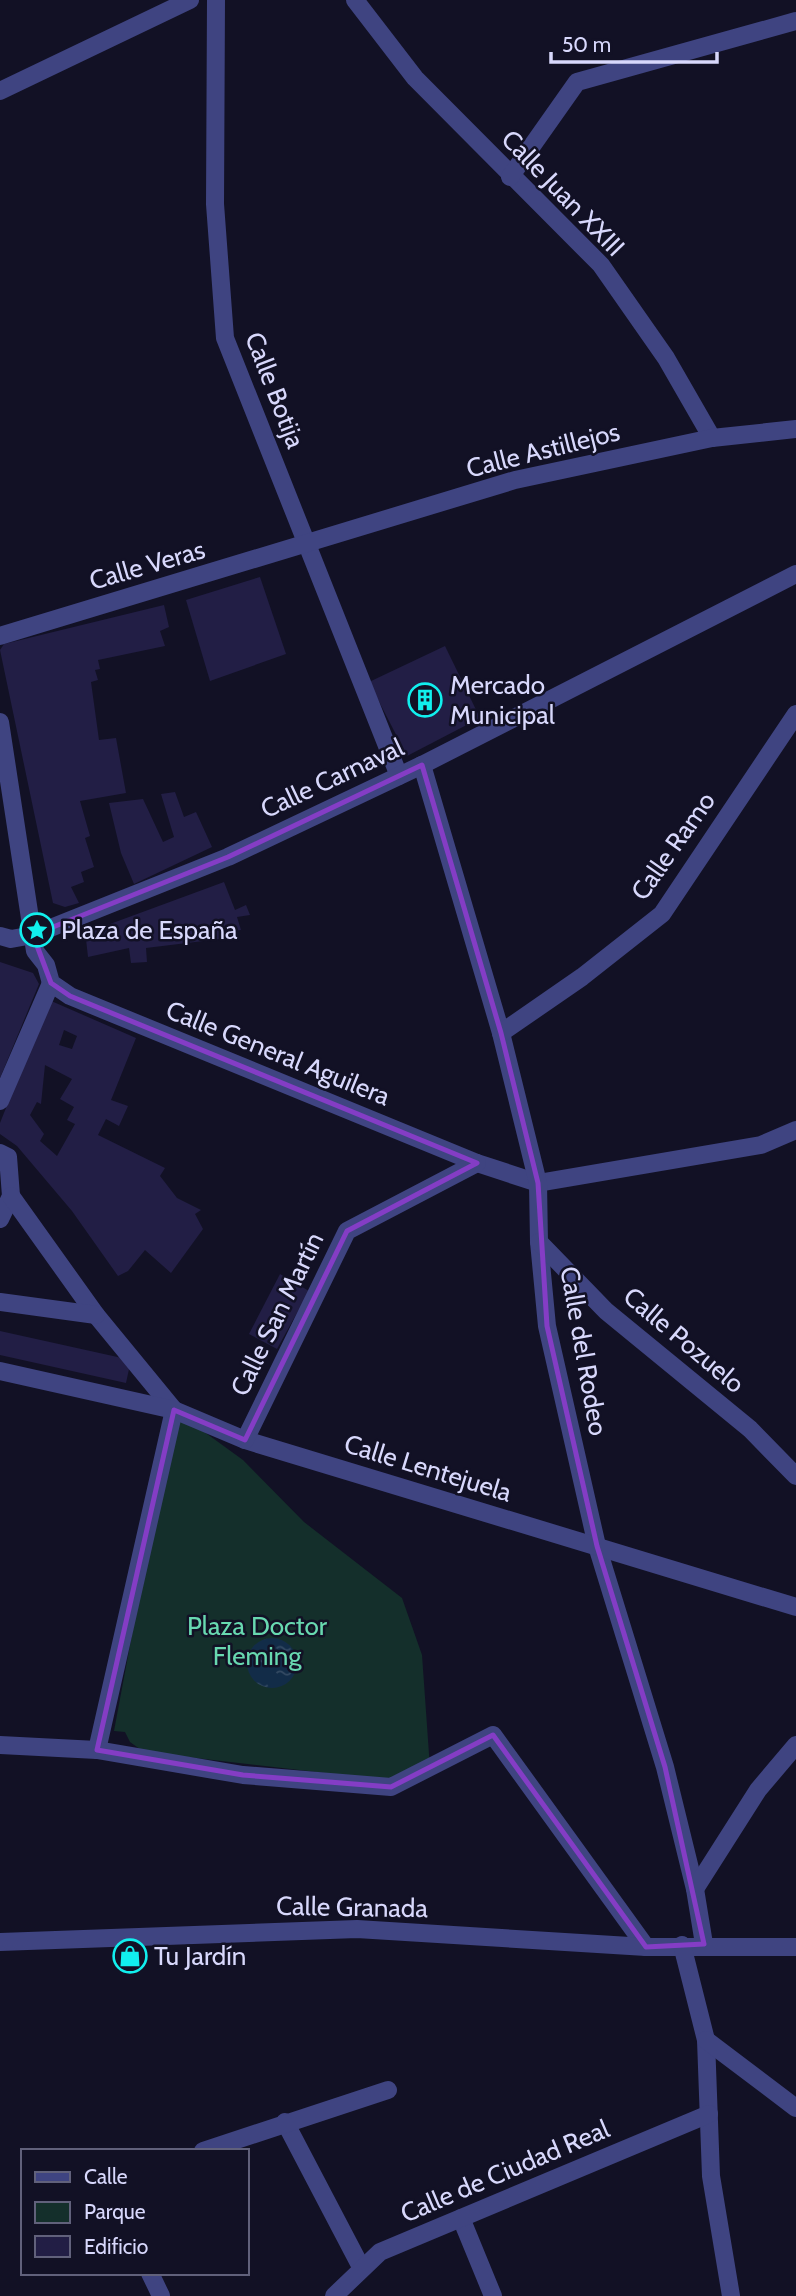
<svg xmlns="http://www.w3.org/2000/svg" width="796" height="2296" font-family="Cabin,sans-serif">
  <defs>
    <pattern id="water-ripples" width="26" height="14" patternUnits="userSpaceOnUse" patternTransform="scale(1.75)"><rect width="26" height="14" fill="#122c48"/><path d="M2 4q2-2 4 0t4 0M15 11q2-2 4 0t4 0" fill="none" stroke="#344a63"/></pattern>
  </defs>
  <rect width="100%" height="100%" fill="#121125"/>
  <path fill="#142f2b" d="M 174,1410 L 243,1460 L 304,1522 L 402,1598 L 422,1655 L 430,1768 L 386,1780 L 144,1752 L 130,1742 L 125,1732 L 114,1731 Z"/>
  <circle fill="url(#water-ripples)" cx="272" cy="1663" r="25"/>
  <g fill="#221e45" fill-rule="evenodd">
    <path d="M 260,577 L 286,654 L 210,681 L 186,600 Z"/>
    <path d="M 164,605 L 169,627 L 160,631 L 165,646 L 98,660 L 100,669 L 95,670 L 98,680 L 91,682 L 99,740 L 116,738 L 126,793 L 80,801 L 90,836 L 85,838 L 94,867 L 81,872 L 84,882 L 71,887 L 79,903 L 65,907 L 53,903 L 0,650 L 4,644 Z"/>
    <path d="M 445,646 L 480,718 L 407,756 L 369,682 Z"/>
    <path d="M 175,792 L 184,817 L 196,812 L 212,847 L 134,884 L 121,853 L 109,803 L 143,799 L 163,842 L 174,837 L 161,794 Z"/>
    <path d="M 224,882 L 235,910 L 246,905 L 250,915 L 237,917 L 241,930 L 227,932 L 228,938 L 146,948 L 147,962 L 131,963 L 129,948 L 88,957 L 86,939 L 91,931 Z"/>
    <path d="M 0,962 L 33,973 L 39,984 L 0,1078 Z"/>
    <path d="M 49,1000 L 136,1038 L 111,1100 L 128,1106 L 119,1126 L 106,1119 L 98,1135 L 165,1168 L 160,1176 L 177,1198 L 201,1210 L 195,1214 L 203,1229 L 171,1273 L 145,1250 L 128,1271 L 118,1276 L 72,1211 L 17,1146 L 0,1134 L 0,1123 ZM 64,1030 L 77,1036 L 72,1049 L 59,1045 ZM 45,1065 L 72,1079 L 60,1099 L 74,1107 L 67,1120 L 75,1124 L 57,1156 L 40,1141 L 44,1134 L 30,1115 L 37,1102 L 41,1104 Z"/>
    <path d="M 280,1274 L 309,1291 L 277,1349 L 249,1334 Z"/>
    <path d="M 0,1331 L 131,1360 L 126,1383 L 0,1355 Z"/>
  </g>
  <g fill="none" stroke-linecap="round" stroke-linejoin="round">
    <g stroke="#3f4481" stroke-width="18">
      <path d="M 216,0 L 215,204 L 225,338 L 399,776"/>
      <path d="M 355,0 L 415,78 L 601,265 L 666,358 L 712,438"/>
      <path d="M 0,91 L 190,0"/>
      <path d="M 510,177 L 577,82 L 796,21"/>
      <path d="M 0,636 L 515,480 L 712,438 L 796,429"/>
      <path d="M 0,722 L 35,951 L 46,965 L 51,983 L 70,996 L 477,1163 L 538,1183 L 761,1145 L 796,1130"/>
      <path d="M 422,765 L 501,1033 L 538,1183 L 539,1242 L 547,1326 L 597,1546 L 665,1767 L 695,1889 L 704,1944"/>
      <path d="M 0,936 L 11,939 L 33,935 L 228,857 L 422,765 L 796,574"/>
      <path d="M 501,1033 L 582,977 L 662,914 L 796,714"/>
      <path d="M 0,1101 L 51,983"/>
      <path d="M 0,1153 L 8,1157 L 11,1196 L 0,1219"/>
      <path d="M 11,1196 L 96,1315 L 174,1410 L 97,1750"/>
      <path d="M 539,1242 L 606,1311 L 750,1429 L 796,1476"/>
      <path d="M 0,1302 L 96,1315"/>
      <path d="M 0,1371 L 174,1410 L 245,1440 L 796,1607"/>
      <path d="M 245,1440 L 347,1231 L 477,1163"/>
      <path d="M 0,1745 L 97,1750 L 243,1775 L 391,1787 L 493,1735 L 646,1947"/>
      <path d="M 695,1889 L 758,1790 L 796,1745"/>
      <path d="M 0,1942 L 357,1929 L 646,1947 L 796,1947"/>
      <path d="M 682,1945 L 706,2040 L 711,2176 L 731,2296"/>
      <path d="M 706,2040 L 796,2108"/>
      <path d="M 285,2122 L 361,2267"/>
      <path d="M 203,2151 L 388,2090"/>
      <path d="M 461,2218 L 493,2296"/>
      <path d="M 150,2273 L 161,2296"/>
      <path d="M 334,2296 L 380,2252 L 709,2114"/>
    </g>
  </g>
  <path fill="none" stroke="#843dc5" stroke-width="5" stroke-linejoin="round" d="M 422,765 L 501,1033 L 538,1183 L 547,1326 L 597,1546 L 665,1767 L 704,1944 L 646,1947 L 493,1735 L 391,1787 L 243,1775 L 97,1750 L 174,1410 L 245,1440 L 347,1231 L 477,1163 L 70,996 L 51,983 L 33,935 L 228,857 Z"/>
  <defs>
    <symbol id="building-ring" viewBox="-11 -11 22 22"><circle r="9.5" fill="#121125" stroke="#11efee" stroke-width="1.5"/><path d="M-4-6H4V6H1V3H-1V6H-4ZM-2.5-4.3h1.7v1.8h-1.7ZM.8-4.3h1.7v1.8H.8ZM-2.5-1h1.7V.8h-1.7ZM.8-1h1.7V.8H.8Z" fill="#11efee"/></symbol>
    <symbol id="sight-ring" viewBox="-11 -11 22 22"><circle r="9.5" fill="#121125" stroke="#11efee" stroke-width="1.5"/><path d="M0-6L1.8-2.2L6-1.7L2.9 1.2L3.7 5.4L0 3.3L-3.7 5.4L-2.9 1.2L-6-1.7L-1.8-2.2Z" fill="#11efee"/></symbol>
    <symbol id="shop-ring" viewBox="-11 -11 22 22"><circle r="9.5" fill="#121125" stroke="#11efee" stroke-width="1.5"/><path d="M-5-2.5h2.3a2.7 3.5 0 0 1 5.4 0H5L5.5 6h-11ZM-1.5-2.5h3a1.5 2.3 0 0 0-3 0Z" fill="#11efee"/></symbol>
  </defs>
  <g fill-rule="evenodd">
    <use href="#building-ring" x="406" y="681" width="38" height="38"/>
    <use href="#sight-ring" x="18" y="911" width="38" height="38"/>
    <use href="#shop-ring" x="111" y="1937" width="38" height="38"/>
  </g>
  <g text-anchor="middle" stroke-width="5" stroke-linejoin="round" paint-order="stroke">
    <g font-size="26" fill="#d8d8fc" stroke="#121125">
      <text transform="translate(563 193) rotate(46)" y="9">Calle Juan XXIII</text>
      <text transform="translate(275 390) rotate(69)" y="9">Calle Botija</text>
      <text transform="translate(543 450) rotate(-14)" y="9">Calle Astillejos</text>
      <text transform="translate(147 565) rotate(-16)" y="9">Calle Veras</text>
      <text transform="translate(332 778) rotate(-25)" y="9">Calle Carnaval</text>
      <text transform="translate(673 846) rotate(-55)" y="9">Calle Ramo</text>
      <text transform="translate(278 1053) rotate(22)" y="9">Calle General Aguilera</text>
      <text transform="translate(277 1314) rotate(-64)" y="9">Calle San Martín</text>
      <text transform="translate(684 1340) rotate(40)" y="9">Calle Pozuelo</text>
      <text transform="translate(584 1351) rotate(80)" y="9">Calle del Rodeo</text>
      <text transform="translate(428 1468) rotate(17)" y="9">Calle Lentejuela</text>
      <text transform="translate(352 1907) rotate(1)" y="9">Calle Granada</text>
      <text transform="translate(505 2171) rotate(-23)" y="9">Calle de Ciudad Real</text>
    </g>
    <g font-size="26" fill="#d8d8fc" stroke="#121125" text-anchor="start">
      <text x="450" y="694">Mercado<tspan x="450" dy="30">Municipal</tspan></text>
      <text x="61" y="939">Plaza de España</text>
      <text x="154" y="1965">Tu Jardín</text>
    </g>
    <g font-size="26" fill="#68d8b0" stroke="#121125">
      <text x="257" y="1635">Plaza Doctor<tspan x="257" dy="30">Fleming</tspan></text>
    </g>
  </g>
  <rect x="21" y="2149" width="228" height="126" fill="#121125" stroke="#61617b" stroke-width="2"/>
  <rect x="35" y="2172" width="35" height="10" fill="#3f4481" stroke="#61617b" stroke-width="2"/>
  <text x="84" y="2184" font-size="21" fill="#d8d8fc">Calle</text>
  <rect x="35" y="2202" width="35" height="21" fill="#142f2b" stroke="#61617b" stroke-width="2"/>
  <text x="84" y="2219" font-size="21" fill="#d8d8fc">Parque</text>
  <rect x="35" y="2236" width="35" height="21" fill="#221e45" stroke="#61617b" stroke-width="2"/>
  <text x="84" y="2254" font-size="21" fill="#d8d8fc">Edificio</text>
  <path d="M551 52v10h166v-10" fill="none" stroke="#d8d8fc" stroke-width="3.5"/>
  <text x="562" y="52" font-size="21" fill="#d8d8fc" stroke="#121125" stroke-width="5" paint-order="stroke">50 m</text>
</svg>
